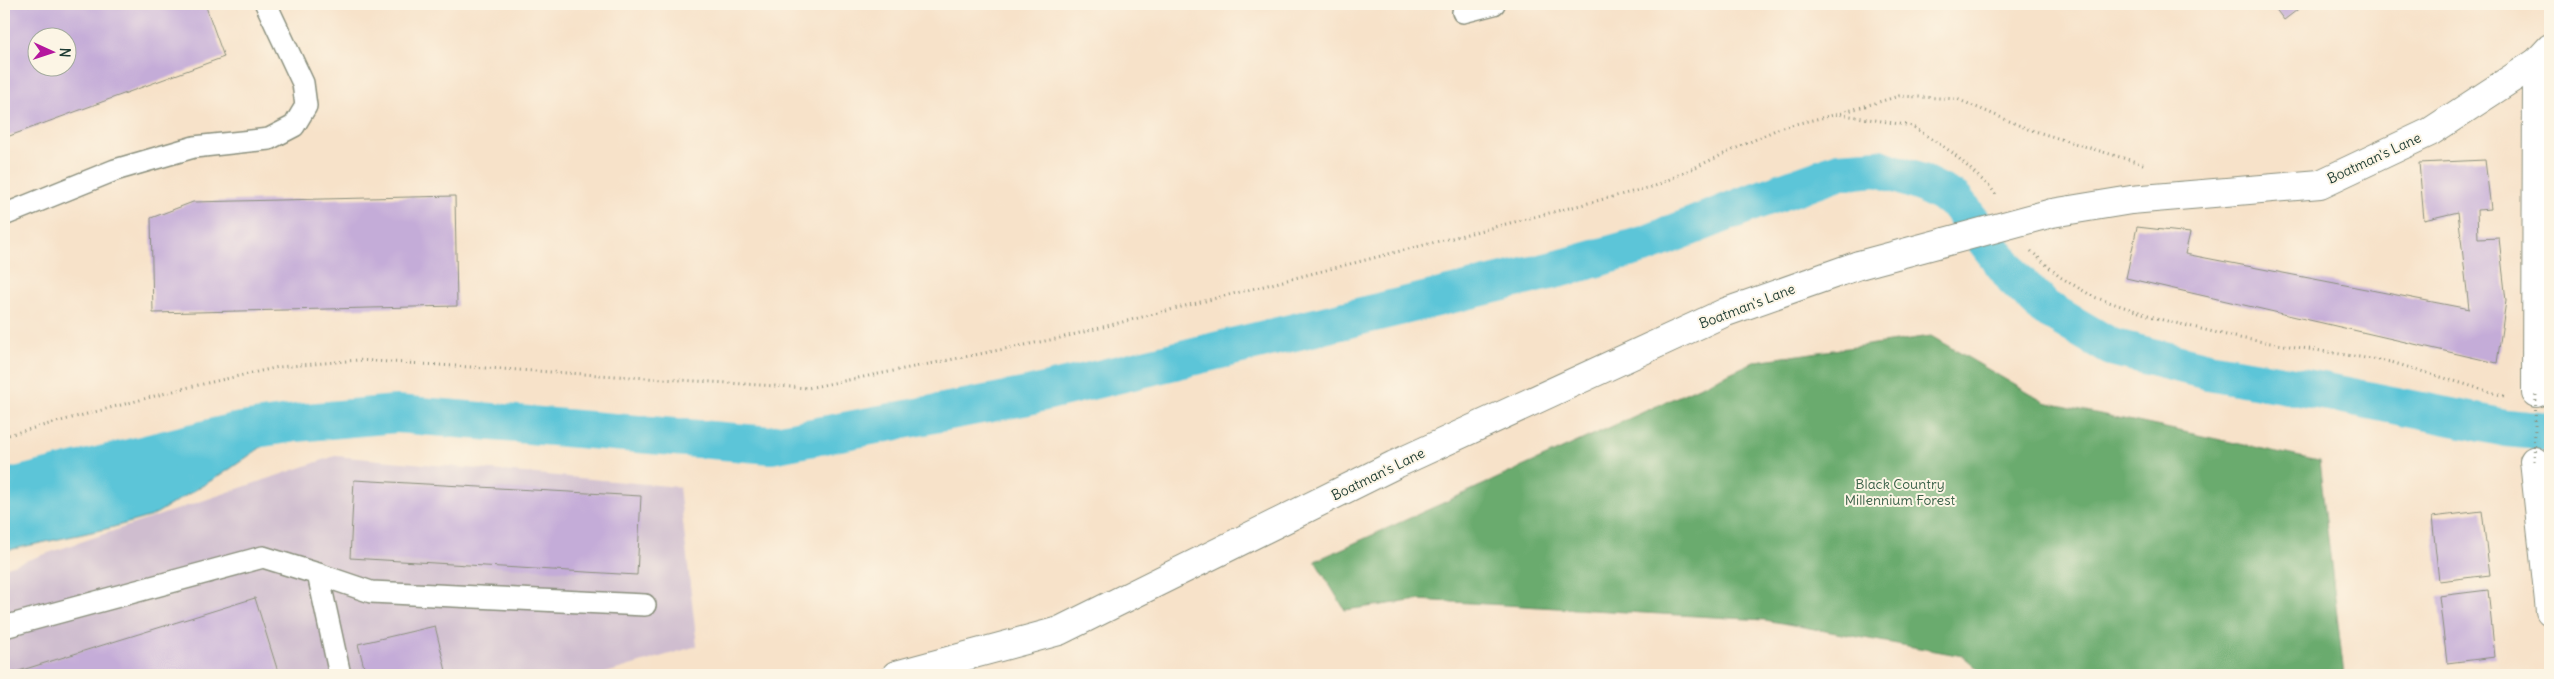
<svg xmlns="http://www.w3.org/2000/svg" width="2554" height="679" font-family="Delius,sans-serif">
  <rect width="100%" height="100%" fill="#fcf5e5"/>
  <filter id="ink" filterUnits="userSpaceOnUse"><feTurbulence type="fractalNoise" baseFrequency=".02" numOctaves="2"/><feDisplacementMap in="SourceGraphic" scale="10" xChannelSelector="R" yChannelSelector="G"/><feConvolveMatrix kernelMatrix="1 2 1 2 8 2 1 2 1" color-interpolation-filters="sRGB"/></filter>
  <filter id="wash" filterUnits="userSpaceOnUse"><feTurbulence type="fractalNoise" baseFrequency=".0096" numOctaves="4" result="noise"/><feDisplacementMap in="SourceGraphic" scale="20" xChannelSelector="R" yChannelSelector="G"/><feGaussianBlur stdDeviation="1.12" result="paint"/><feColorMatrix in="noise" values="0 0 0 0 0 0 0 0 0 0 0 0 0 0 0 0 0 1.4 0 .05"/><feComposite in="paint" operator="in"/></filter>
  <g filter="url(#wash)">
    <rect width="100%" height="100%" fill="#f7e2c9"/>
    <path fill="#cfbdcf" d="M 335,456 L 679,487 L 697,646 L 599,675 L 4,675 L 4,568 Z"/>
    <path fill="#6bab6e" stroke="#457451" d="M 1931,336 L 2044,402 L 2319,461 L 2344,675 L 1985,675 L 1963,656 L 1765,620 L 1418,600 L 1345,610 L 1315,561 L 1756,361 Z"/>
    <path fill="#5cc5d8" stroke="#3e8186" d="M 296,423 L 227,471 L 152,516 L 110,528 L 4,551 L 4,489 L 235,432 Z"/>
    <g fill="none" stroke-linecap="round" stroke-linejoin="round">
      <path stroke="#5cc5d8" stroke-width="38" d="M 4,489 L 235,432 L 296,423 L 396,414 L 771,445 L 1028,396 L 1566,267 L 1647,244 L 1753,202 L 1839,171 L 1879,168 L 1921,183 L 1955,200 L 2014,278 L 2045,308 L 2111,347 L 2208,371 L 2328,392 L 2506,428 L 2550,432"/>
    </g>
    <g id="blocks">
      <g fill="#c4acd8" fill-rule="evenodd">
        <path d="M 4,4 L 205,4 L 224,57 L 4,138 ZM 38,38 L 68,38 L 68,68 L 38,68 Z"/>
        <path d="M 2272,4 L 2305,4 L 2284,20 Z"/>
        <path d="M 2485,160 L 2491,209 L 2477,210 L 2478,239 L 2499,238 L 2506,301 L 2497,363 L 2126,278 L 2137,227 L 2190,233 L 2185,254 L 2469,309 L 2458,212 L 2424,220 L 2419,163 Z"/>
        <path d="M 455,196 L 457,306 L 153,313 L 151,218 L 193,202 Z"/>
        <path d="M 354,480 L 641,496 L 637,575 L 350,558 Z"/>
        <path d="M 2482,511 L 2490,575 L 2439,581 L 2432,517 Z"/>
        <path d="M 2488,590 L 2495,657 L 2447,663 L 2439,596 Z"/>
        <path d="M 255,598 L 279,675 L 6,675 Z"/>
        <path d="M 435,626 L 447,675 L 366,675 L 358,644 Z"/>
      </g>
    </g>
  </g>
  <g filter="url(#ink)">
    <use href="#blocks" fill-opacity="0" stroke="#8b907e" stroke-width="1"/>
    <g fill="none" stroke-linecap="round" stroke-linejoin="round">
      <defs>
        <g id="lane">
          <path d="M 1463,12 L 1494,4"/>
          <path d="M 4,215 L 115,170 L 194,147 L 269,139 L 294,126 L 306,106 L 303,83 L 266,4"/>
          <path d="M 318,574 L 371,592 L 645,605"/>
          <path d="M 4,627 L 263,557 L 318,574 L 340,675"/>
        </g>
        <g id="street">
          <path d="M 2052,213 L 2131,200 L 2320,184 L 2430,132 L 2537,62 L 2550,48"/>
          <path d="M 2536,393 L 2537,62"/>
          <path d="M 2534,461 L 2550,611"/>
          <path d="M 896,675 L 1059,631 L 1394,465 L 1726,312 L 1859,265"/>
        </g>
      </defs>
      <use href="#lane" stroke="#8b907e" stroke-width="24"/>
      <use href="#street" stroke="#8b907e" stroke-width="30"/>
      <g stroke="#8b907e" stroke-width="3" stroke-dasharray="1 4" stroke-linecap="butt">
        <path d="M 1841,113 L 1899,96 L 1957,99 L 2028,129 L 2146,165"/>
        <path d="M 2031,251 L 2060,277 L 2094,297 L 2163,320 L 2239,338 L 2391,362 L 2504,396"/>
        <path d="M 4,436 L 185,388 L 279,367 L 358,360 L 808,388 L 1060,338 L 1655,186 L 1782,127 L 1838,114 L 1912,126 L 1953,153 L 1991,188 L 1996,195"/>
      </g>
      <use href="#lane" stroke="#fff" stroke-width="21"/>
      <use href="#street" stroke="#fff" stroke-width="28"/>
      <defs>
        <path id="street-bridge" d="M 1859,265 L 2052,213"/>
      </defs>
      <use href="#street-bridge" stroke="#8b907e" stroke-width="30" stroke-linecap="butt"/>
      <path stroke="#8b907e" stroke-width="3" stroke-dasharray="1 4" stroke-linecap="butt" d="M 2534,461 L 2536,393"/>
      <use href="#street-bridge" stroke="#fff" stroke-width="28"/>
    </g>
  </g>
  <g text-anchor="middle" stroke-width="4" stroke-linejoin="round" paint-order="stroke">
    <g font-size="14" fill="#1f3d34" stroke="#fcf5e5">
      <text transform="translate(2374 158) rotate(-25)" y="5">Boatman's Lane</text>
      <text transform="translate(1747 306) rotate(-21)" y="5">Boatman's Lane</text>
      <text transform="translate(1378 474) rotate(-26)" y="5">Boatman's Lane</text>
    </g>
    <g font-size="14" fill="#385f47" stroke="#fcf5e5">
      <text x="1900" y="489">Black Country<tspan x="1900" dy="16">Millennium Forest</tspan></text>
    </g>
  </g>
  <rect width="2554" height="679" fill="none" stroke="#fcf5e5" stroke-width="20"/>
  <g transform="translate(52 52) rotate(93)"><circle r="24" fill="#fcf5e5" stroke="#a4ab9e"/>
  <path d="M0-4L9 19L0 12L-9 19Z" fill="#b5179e"/>
  <text y="-8" font-size="14" font-weight="bold" text-anchor="middle" fill="#1f3d34">N</text>
  </g>
</svg>
